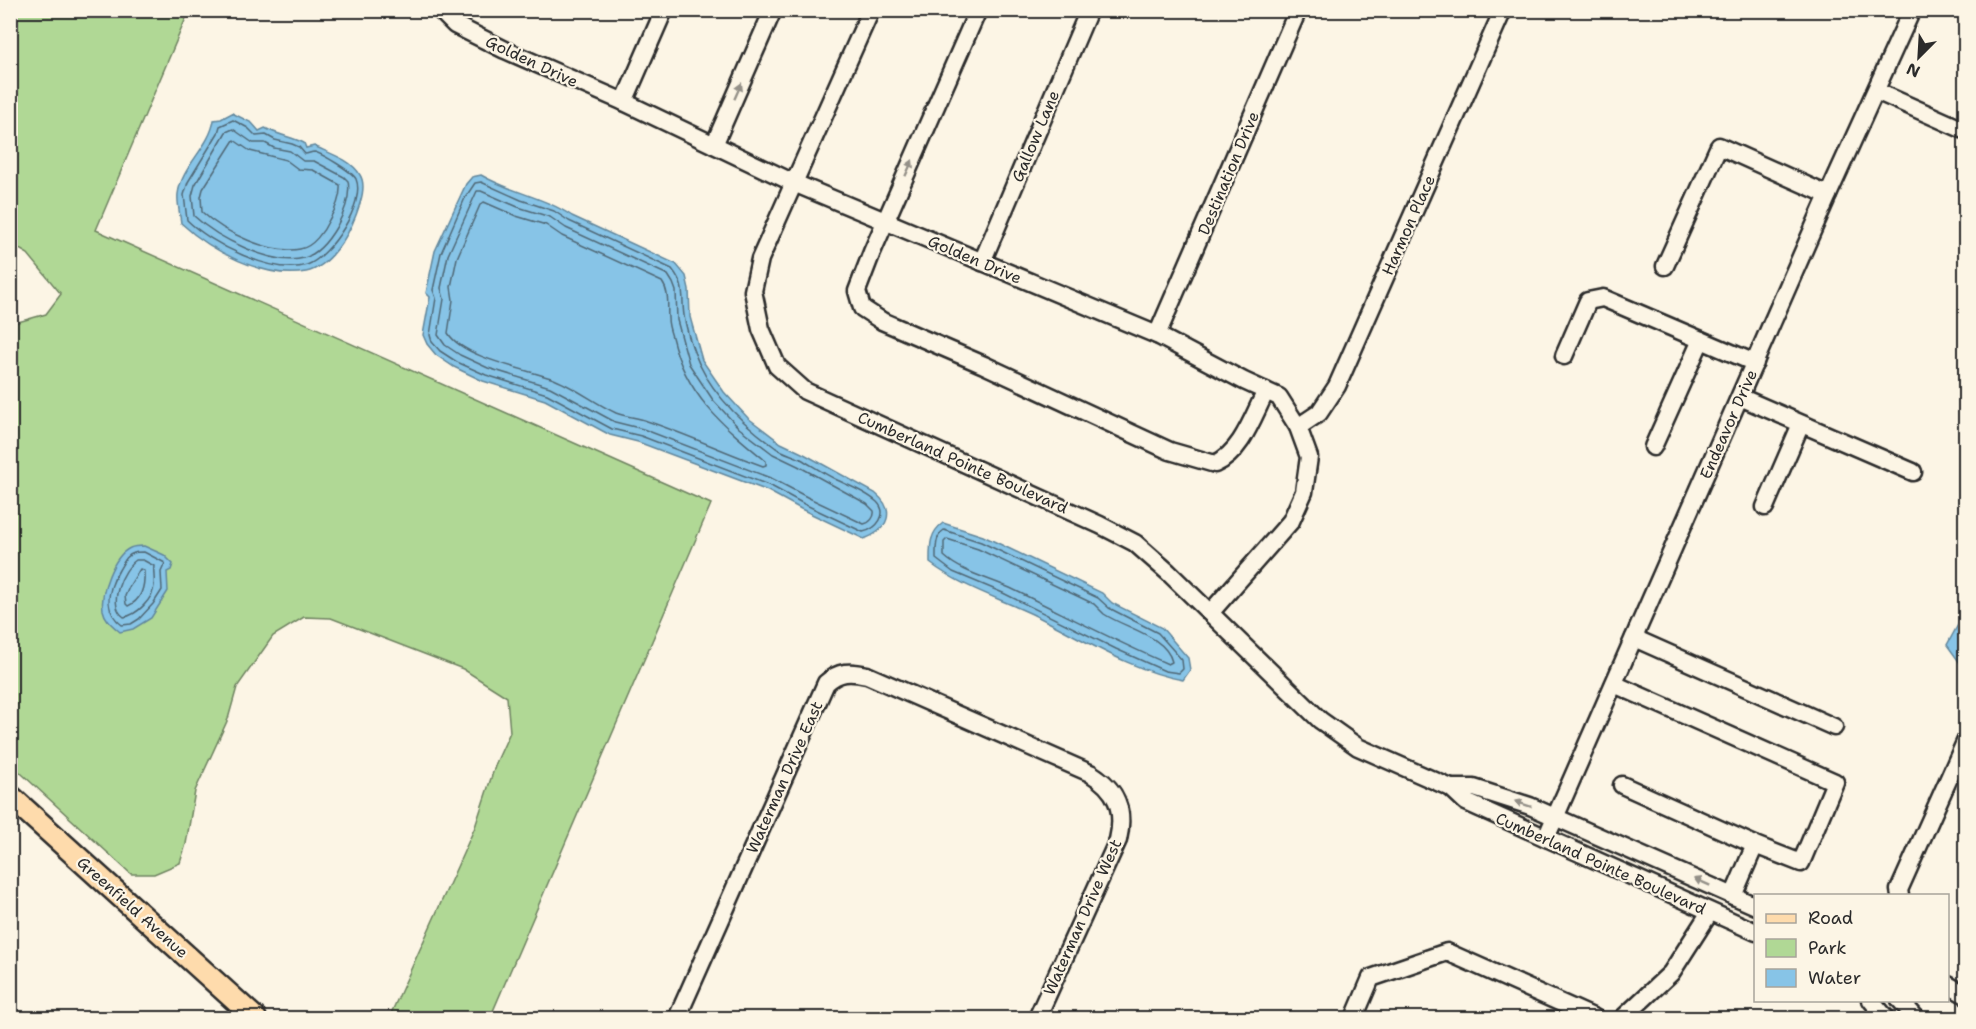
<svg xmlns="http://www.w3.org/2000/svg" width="1976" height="1029" font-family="'Shantell Sans',sans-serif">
  <rect width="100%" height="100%" fill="#fcf5e5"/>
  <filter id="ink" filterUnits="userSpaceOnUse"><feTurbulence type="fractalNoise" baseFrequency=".0167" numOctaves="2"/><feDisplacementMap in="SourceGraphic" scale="12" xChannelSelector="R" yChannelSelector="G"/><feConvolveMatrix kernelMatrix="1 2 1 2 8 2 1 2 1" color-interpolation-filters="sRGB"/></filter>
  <g filter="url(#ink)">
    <path fill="#b0d895" stroke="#6e8260" stroke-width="1.5" d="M 11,11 L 189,11 L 96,230 L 711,504 L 490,1018 L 389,1018 L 475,827 L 496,763 L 510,732 L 507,697 L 463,669 L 331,618 L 304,617 L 273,636 L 237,687 L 228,719 L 195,791 L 186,844 L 180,863 L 154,874 L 131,874 L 11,764 L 11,324 L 46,314 L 61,294 L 28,254 L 11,244 Z"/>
    <g fill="#87c4e7" stroke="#62879c" stroke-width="1.5">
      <path d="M 232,113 L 252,123 L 259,131 L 265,128 C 278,135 291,137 304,143 L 306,148 L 314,146 C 329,153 352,160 360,175 C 367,186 360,204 356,215 C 348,236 330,267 306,272 C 264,280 210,250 181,223 C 180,214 177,203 178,194 C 181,167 210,147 214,120 L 221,119 Z"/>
      <path d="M 481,175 C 510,192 544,197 572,216 L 676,264 L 686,276 L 689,289 L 690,317 L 702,360 L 724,392 L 748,418 L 781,443 L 804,454 L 875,493 C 897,511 888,530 864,539 L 801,509 L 768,491 L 638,442 L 610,435 L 545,400 L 483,381 L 454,367 L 436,355 L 427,344 L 423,335 L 430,297 L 426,293 L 435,251 L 466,184 L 472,177 Z"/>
      <path d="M 943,523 L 983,536 L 1102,593 L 1112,603 L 1162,628 L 1188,658 L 1190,670 L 1183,680 C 1131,671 1080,637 1032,614 C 998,598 960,586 930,563 C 930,547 929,533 943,523 Z"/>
      <path d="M 144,546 L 164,555 L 173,564 L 171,570 L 167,572 L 168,591 L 151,618 L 133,629 L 120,632 C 112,625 105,620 103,610 C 100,593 113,556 130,548 C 134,546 139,546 144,546 Z"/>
      <path d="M 1965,612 L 1966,665 L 1965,665 L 1960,663 L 1947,645 Z"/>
    </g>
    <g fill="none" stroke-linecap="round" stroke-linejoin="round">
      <g stroke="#506876" stroke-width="1.5">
        <path d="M 233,120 L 248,128 L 256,136 L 266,135 L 275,140 L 292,144 L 299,147 L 305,154 C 308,154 311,152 314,152 C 321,153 353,172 356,179 C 366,203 330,257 307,265 C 273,276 210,243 187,220 L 184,195 L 188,182 L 218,133 L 220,126 Z"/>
        <path d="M 233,129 L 253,143 L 265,143 L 274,148 L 290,151 L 303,161 L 314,161 L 344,177 L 348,181 C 351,196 344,213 337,226 C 330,238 318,254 304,258 C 273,267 216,237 194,216 L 192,196 L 195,185 L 226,132 Z"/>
        <path d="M 234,140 L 250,151 L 286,160 L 298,169 L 313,170 L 340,185 C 341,197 335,210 329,220 C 324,231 313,247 300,249 C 271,255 223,232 202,212 L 201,197 L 203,189 Z"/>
        <path d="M 481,182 L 521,200 L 554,211 L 569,221 L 672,269 C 688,289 680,299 685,321 C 694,364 712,392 744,422 C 754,431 765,440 776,448 C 784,453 793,455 801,459 C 813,466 824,474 837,480 C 850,486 866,492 877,502 C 889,514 877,529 863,532 L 804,504 L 771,486 L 641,436 L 612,429 L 547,394 L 486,375 L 457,362 L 440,351 L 432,342 L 430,335 L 436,298 L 433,290 L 441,253 L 465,198 L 475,183 Z"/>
        <path d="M 481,191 L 518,207 L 550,217 L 566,228 L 668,275 L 673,283 L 676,291 L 677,320 L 689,364 L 713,400 L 739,428 L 773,454 L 798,466 L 867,504 L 874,511 C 875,517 870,523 864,524 L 807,497 L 773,479 L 643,429 L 615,422 L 550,387 L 488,368 L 460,355 L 445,345 L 438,335 L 444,299 L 441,288 L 448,255 L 477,191 Z"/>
        <path d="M 484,202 L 516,216 L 546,225 L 562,236 L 662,282 C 670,293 667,306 668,318 C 668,325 670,331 672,337 C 686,395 721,424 766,461 L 766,465 L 763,466 C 724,452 686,434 647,421 C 637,417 626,417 616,413 C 594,403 574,386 551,378 C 525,369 463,358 448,333 L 453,300 L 451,287 L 457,258 L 480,205 Z"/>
        <path d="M 944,530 L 981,542 L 1098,598 L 1109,608 L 1158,633 L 1182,660 L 1183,669 L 1179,673 L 1165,671 L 1116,649 L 1003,593 L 953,572 L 936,559 C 936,549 935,536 944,530 Z"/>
        <path d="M 947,539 L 978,549 L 1094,604 C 1097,607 1101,611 1104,614 C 1125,628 1166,636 1172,662 L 1168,664 C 1114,641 1062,613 1010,588 C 988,578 961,572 944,556 L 944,542 Z"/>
        <path d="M 144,552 L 165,563 L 161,572 L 162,590 L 153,604 L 139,619 L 131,624 L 122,625 C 102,610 108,589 119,570 C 123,564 126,555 134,553 C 135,552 142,552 144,552 Z"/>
        <path d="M 136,560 L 143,560 L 154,566 C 153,572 155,579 154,586 C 153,599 137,615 124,617 C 107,605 122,570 136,560 Z"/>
        <path d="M 140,569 L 144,571 C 145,586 142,600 128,606 L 126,604 L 125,596 L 130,585 Z"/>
      </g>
      <defs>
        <g id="minor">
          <path d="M 440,10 L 455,25 L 505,50 L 624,102 L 794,183 L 1157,335 L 1244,381 L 1279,397 L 1298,427 L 1309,457 L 1304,492 L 1291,521 L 1210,613"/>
          <path d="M 871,10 L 760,259 L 753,291 L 761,329 L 777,366 L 805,391 L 1100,525 L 1135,543 L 1168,572 L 1320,720 L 1358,747 L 1451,788 L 1466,802 L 1756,932"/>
          <path d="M 978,10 L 872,252 L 857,291 L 862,308 L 882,321 L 984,365 L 1170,451 L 1215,464 C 1242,452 1253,416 1266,391"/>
          <path d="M 1876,91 L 1966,131"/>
          <path d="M 624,102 L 664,10"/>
          <path d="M 714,145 L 773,10"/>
          <path d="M 982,262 L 1089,10"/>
          <path d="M 1665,266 L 1719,146 L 1828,195"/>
          <path d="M 1157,335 L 1298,10"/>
          <path d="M 1564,356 L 1588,301 L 1603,298 L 1755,363"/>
          <path d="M 1740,397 L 1913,472"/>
          <path d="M 1298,427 L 1319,413 L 1337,386 L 1503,10"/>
          <path d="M 1653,447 L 1701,340"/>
          <path d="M 1765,507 L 1801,424"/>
          <path d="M 1634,638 L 1834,727"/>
          <path d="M 1614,684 L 1835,782 L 1801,863 L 1755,845 L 1733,896"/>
          <path d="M 1622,785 L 1755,845"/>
          <path d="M 1451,788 L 1474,788 L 1530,806 L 1756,906"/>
          <path d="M 1546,838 L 1828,195 L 1912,10"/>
          <path d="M 1900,896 L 1899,890 L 1966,740"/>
          <path d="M 1948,985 L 1966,995"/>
          <path d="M 1871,1000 L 1886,1018"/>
          <path d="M 1900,1000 L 1916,1018"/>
          <path d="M 677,1018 L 826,683 C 839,671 850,671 867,675 L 1090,773 C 1117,789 1125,810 1118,840 L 1037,1018"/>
          <path d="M 1354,1018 L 1371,978 L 1447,952 L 1595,1018"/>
          <path d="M 1623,1018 L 1671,973 L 1710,912"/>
        </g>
        <path id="major" d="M 10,796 L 255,1018"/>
      </defs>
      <use href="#minor" stroke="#2b2b2b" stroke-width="21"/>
      <use href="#major" stroke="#2b2b2b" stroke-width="26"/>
      <use href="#minor" stroke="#fcf5e5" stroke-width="16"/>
      <use href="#major" stroke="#fedbac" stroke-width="21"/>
    </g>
    <defs><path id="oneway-solid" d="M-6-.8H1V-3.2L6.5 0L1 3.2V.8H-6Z" transform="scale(1.5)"/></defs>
    <g fill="#949088">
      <use href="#oneway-solid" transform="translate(738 91) rotate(-66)"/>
      <use href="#oneway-solid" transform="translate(909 168) rotate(-66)"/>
      <use href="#oneway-solid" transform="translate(1523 804) rotate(-161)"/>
      <use href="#oneway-solid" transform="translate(1702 882) rotate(-156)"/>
    </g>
  </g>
  <g text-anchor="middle" stroke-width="4.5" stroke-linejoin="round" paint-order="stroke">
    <g font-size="16" fill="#2b2b2b" stroke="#fcf5e5">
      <text transform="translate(532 61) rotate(25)" y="6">Golden Drive</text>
      <text transform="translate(1035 136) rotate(-67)" y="6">Gallow Lane</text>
      <text transform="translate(1228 173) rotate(-67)" y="6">Destination Drive</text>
      <text transform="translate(1408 225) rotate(-66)" y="6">Harmon Place</text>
      <text transform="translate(975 259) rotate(23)" y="6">Golden Drive</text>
      <text transform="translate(1728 424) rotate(-66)" y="6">Endeavor Drive</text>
      <text transform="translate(963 462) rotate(24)" y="6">Cumberland Pointe Boulevard</text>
      <text transform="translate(784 777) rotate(-66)" y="6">Waterman Drive East</text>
      <text transform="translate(1601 863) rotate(24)" y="6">Cumberland Pointe Boulevard</text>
      <text transform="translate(133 907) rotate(42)" y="6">Greenfield Avenue</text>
      <text transform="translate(1082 917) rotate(-66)" y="6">Waterman Drive West</text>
    </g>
  </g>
  <rect width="1976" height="1029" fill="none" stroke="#fcf5e5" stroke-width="36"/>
  <rect x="18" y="18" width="1940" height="993" fill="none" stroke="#2b2b2b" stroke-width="2" filter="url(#ink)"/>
  <rect x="1754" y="894" width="195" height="108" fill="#fcf5e5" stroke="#a8a49b" stroke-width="1.5"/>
  <rect x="1766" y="914" width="30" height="9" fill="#fedbac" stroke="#a8a49b" stroke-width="1.5"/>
  <text x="1808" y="924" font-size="18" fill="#2b2b2b">Road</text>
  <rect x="1766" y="939" width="30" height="18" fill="#b0d895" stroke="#a8a49b" stroke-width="1.5"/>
  <text x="1808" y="954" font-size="18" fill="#2b2b2b">Park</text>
  <rect x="1766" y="969" width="30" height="18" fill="#87c4e7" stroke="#a8a49b" stroke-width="1.5"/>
  <text x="1808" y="984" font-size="18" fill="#2b2b2b">Water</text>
  <g transform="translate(1919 57) rotate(204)" stroke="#fcf5e5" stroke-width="4.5" paint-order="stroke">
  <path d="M0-4.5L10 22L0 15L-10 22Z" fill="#2b2b2b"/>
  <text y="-9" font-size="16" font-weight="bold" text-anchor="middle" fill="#2b2b2b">N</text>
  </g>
</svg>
